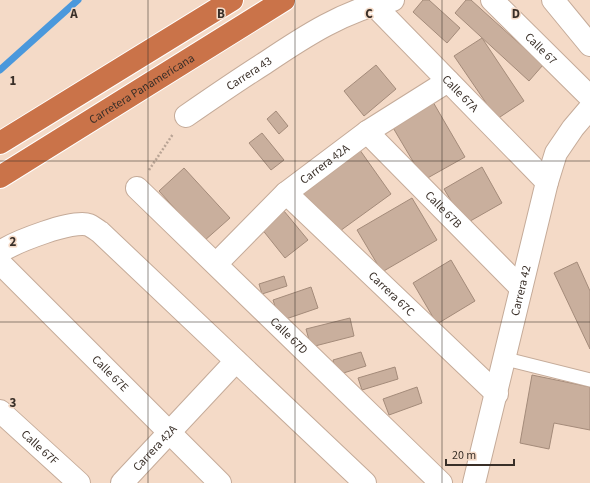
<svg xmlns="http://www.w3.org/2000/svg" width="590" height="483" font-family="'Source Sans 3',sans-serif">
  <rect width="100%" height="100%" fill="#f4dac7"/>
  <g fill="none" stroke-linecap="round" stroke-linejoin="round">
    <path stroke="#4a98dc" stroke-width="7" d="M 0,70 L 78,0"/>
  </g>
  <g fill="#c9af9d" stroke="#a48b7a">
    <path d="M 423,0 L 429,0 L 460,28 L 447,43 L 413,12 Z"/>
    <path d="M 466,0 L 471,0 L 543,65 L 529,81 L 455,13 Z"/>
    <path d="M 482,38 L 524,101 L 497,119 L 454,56 Z"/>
    <path d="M 376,65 L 396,89 L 364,116 L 344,91 Z"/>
    <path d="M 433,102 L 465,157 L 424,180 L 392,126 Z"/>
    <path d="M 276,111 L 288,126 L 279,134 L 267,119 Z"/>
    <path d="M 262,133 L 284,160 L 271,170 L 249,143 Z"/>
    <path d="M 357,146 L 391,194 L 333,236 L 299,189 Z"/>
    <path d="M 482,167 L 502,203 L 465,224 L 444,189 Z"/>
    <path d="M 184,168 L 230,218 L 204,241 L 159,191 Z"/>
    <path d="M 412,198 L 437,240 L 382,272 L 357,230 Z"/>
    <path d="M 279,205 L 308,240 L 285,258 L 257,223 Z"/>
    <path d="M 451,260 L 475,301 L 437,324 L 413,283 Z"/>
    <path d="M 577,262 L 590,291 L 590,349 L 554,273 Z"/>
    <path d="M 284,276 L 287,286 L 262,294 L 259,284 Z"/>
    <path d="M 311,287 L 318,308 L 280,321 L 273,300 Z"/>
    <path d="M 350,318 L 354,336 L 311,347 L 306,329 Z"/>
    <path d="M 361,352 L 366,366 L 337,375 L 333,360 Z"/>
    <path d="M 395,367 L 398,379 L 362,390 L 358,378 Z"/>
    <path d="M 532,375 L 590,387 L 590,430 L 554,423 L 549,449 L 520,443 Z"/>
    <path d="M 417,387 L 422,403 L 389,415 L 383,399 Z"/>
  </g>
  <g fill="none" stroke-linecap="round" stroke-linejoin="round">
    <defs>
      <path id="lane" d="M 506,359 L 590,380"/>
      <g id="street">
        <path id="s1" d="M 492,0 L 590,97"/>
        <path d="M 553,0 L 590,45"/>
        <path id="s2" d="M 373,4 L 547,182"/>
        <path id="s3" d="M 186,116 C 212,98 238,80 265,63 C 305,36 345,10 393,0"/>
        <path id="s4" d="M 367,132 L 521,288"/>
        <path id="s5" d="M 137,188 L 441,483"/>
        <path id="s6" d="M 286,193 L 497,394"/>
        <path d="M 0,252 C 15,242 73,219 89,225 C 93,227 97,230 100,232 L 365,483"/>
        <path id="s7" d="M 0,263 L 220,483"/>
        <path id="s8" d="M 216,264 L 286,193 L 367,132 L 448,81"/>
        <path id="s9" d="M 0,411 L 79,483"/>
        <path id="s10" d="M 122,483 L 236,361"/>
      </g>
      <g id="secondary">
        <path id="s11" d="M 474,483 L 547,182 L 556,153 L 573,128 L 590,108"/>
      </g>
      <g id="highway">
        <path d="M 0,143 L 232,0"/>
        <path id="s12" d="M 0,177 L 284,0"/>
      </g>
    </defs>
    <use href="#lane" stroke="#c5ab99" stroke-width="15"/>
    <use href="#street" stroke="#c5ab99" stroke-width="24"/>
    <use href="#secondary" stroke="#c5ab99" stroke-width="24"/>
    <use href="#highway" stroke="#fff" stroke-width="24"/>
    <path stroke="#b9a495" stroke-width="2.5" stroke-dasharray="2 2" stroke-linecap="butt" d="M 149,170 L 173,134"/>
    <use href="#lane" stroke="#fff" stroke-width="13"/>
    <use href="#street" stroke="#fff" stroke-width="22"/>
    <use href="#secondary" stroke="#fff" stroke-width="22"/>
    <use href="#highway" stroke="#ca7349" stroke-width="22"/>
  </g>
  <path fill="none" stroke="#392f28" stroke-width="1" stroke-opacity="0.55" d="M 148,0 L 148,483M 295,0 L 295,483M 442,0 L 442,483M 0,161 L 590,161M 0,322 L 590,322"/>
  <g text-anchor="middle" stroke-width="3" stroke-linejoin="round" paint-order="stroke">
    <g font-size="12" fill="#392f28" stroke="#f4dac7">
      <text dy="4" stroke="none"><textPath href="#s1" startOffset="69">Calle 67</textPath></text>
      <text dy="4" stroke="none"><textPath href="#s3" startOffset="76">Carrera 43</textPath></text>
      <text dy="4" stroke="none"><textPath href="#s12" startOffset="167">Carretera Panamericana</textPath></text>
      <text dy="4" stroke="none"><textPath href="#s2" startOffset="125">Calle 67A</textPath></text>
      <text dy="4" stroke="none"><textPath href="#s8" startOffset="148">Carrera 42A</textPath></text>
      <text dy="4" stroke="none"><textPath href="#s4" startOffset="109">Calle 67B</textPath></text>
      <text dy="4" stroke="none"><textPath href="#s11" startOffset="198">Carrera 42</textPath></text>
      <text dy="4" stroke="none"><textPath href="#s6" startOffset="146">Carrera 67C</textPath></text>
      <text dy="4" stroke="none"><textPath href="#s5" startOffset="212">Calle 67D</textPath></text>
      <text dy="4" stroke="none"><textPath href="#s7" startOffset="156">Calle 67E</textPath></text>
      <text dy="4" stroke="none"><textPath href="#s9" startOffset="54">Calle 67F</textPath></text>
      <text dy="4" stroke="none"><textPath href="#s10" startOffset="48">Carrera 42A</textPath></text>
    </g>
  </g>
  <g font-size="13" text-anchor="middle" font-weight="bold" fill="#392f28" stroke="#f4dac7" stroke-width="3" stroke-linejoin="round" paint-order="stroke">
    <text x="74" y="18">A</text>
    <text x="221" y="18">B</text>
    <text x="369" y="18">C</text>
    <text x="516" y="18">D</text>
    <text x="13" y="85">1</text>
    <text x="13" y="246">2</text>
    <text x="13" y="407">3</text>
  </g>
  <path d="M446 459v6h68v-6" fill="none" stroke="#392f28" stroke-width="2"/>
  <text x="452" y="459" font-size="12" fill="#392f28" stroke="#f4dac7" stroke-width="3" paint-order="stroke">20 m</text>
</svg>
